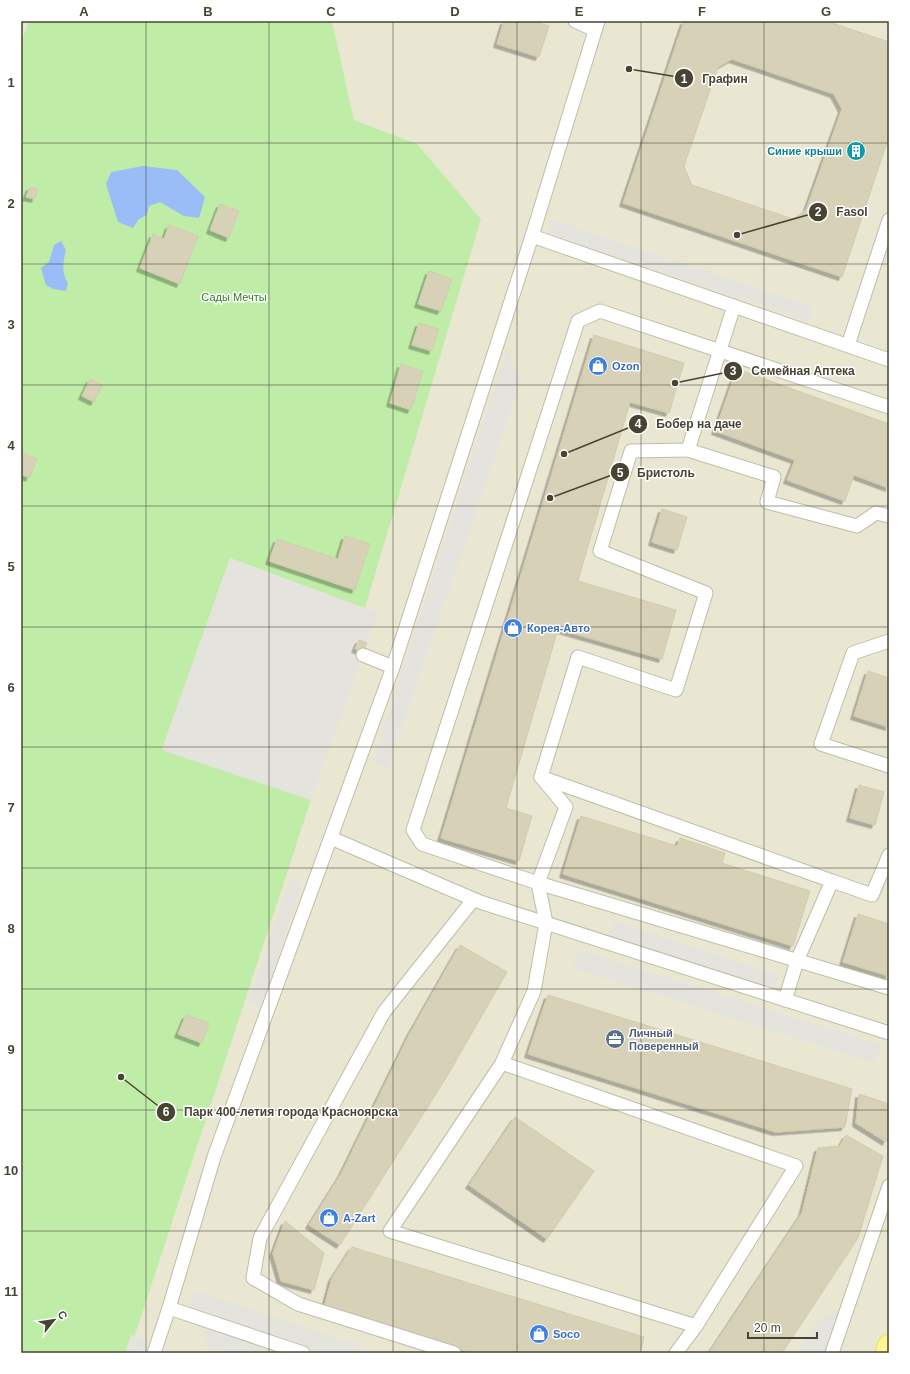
<svg xmlns="http://www.w3.org/2000/svg" width="910" height="1374" font-family="Arial,sans-serif">
  <defs>
    <filter id="shadow"><feDropShadow dx="-3.5" dy="3.5" stdDeviation="0" flood-color="#0004"/></filter>
  </defs>
  <rect width="100%" height="100%" fill="#f4f3e4"/>
  <path fill="#e9e6d2" d="M 21,21 L 889,21 L 889,1346 L 887,1353 L 21,1353 Z"/>
  <path fill="#bfeda8" d="M 29,21 L 332,21 L 354,120 L 417,144 L 481,219 L 365,608 L 230,558 L 162,749 L 311,800 L 129,1353 L 21,1353 L 21,43 Z"/>
  <g fill="#e4e3dd">
    <path d="M 551,219 L 813,307 L 808,321 L 546,233 Z"/>
    <path d="M 507,350 L 521,381 L 387,769 L 373,762 Z"/>
    <path d="M 230,558 L 377,613 L 311,800 L 162,750 Z"/>
    <path d="M 290,880 L 302,884 L 261,1007 L 248,1003 Z"/>
    <path d="M 613,921 L 779,976 L 774,990 L 608,935 Z"/>
    <path d="M 579,950 L 881,1045 L 875,1063 L 573,968 Z"/>
    <path d="M 195,1291 L 380,1353 L 224,1353 L 203,1346 L 212,1318 L 189,1310 Z"/>
    <path d="M 850,1306 L 836,1353 L 795,1353 L 821,1318 Z"/>
    <path d="M 131,1335 L 147,1341 L 143,1353 L 125,1353 Z"/>
  </g>
  <g fill="#9abdf8">
    <path d="M 143,166 L 177,170 L 205,197 L 199,218 L 184,216 L 160,202 L 149,206 L 147,215 L 139,219 L 133,228 L 118,222 L 106,184 L 111,172 Z"/>
    <path d="M 61,241 L 66,250 C 63,263 61,272 68,283 L 66,291 L 53,289 L 46,285 L 41,268 L 49,262 L 54,245 Z"/>
  </g>
  <g fill="#d7d1b8" stroke="#d2ccab" fill-rule="evenodd" filter="url(#shadow)">
    <path d="M 504,21 L 533,21 L 549,26 L 539,57 L 497,44 Z"/>
    <path d="M 684,21 L 826,21 L 889,42 L 889,136 L 842,277 L 623,203 ZM 732,59 L 834,94 L 842,109 L 806,210 L 793,219 L 692,185 L 684,166 L 718,67 Z"/>
    <path d="M 30,187 L 38,189 L 35,199 L 26,197 Z"/>
    <path d="M 220,204 L 239,211 L 229,238 L 210,230 Z"/>
    <path d="M 169,225 L 198,236 L 180,284 L 140,268 L 153,234 L 164,239 Z"/>
    <path d="M 429,271 L 452,279 L 441,311 L 418,304 Z"/>
    <path d="M 419,323 L 439,329 L 432,351 L 412,345 Z"/>
    <path d="M 594,335 L 684,363 L 669,413 L 630,402 L 578,581 L 676,610 L 662,659 L 558,629 L 506,808 L 532,816 L 519,861 L 441,838 Z"/>
    <path d="M 401,364 L 423,371 L 411,410 L 390,403 Z"/>
    <path d="M 737,369 L 889,424 L 889,488 L 854,475 L 845,501 L 787,480 L 795,460 L 715,431 Z"/>
    <path d="M 90,379 L 103,385 L 94,402 L 82,396 Z"/>
    <path d="M 21,452 L 37,459 L 29,478 L 21,474 Z"/>
    <path d="M 662,509 L 687,517 L 677,550 L 652,542 Z"/>
    <path d="M 345,536 L 370,544 L 355,590 L 269,561 L 277,539 L 338,559 Z"/>
    <path d="M 359,640 L 367,643 L 363,652 L 355,649 Z"/>
    <path d="M 868,671 L 889,678 L 889,727 L 854,716 Z"/>
    <path d="M 859,785 L 884,792 L 875,825 L 850,818 Z"/>
    <path d="M 581,816 L 677,846 L 680,838 L 725,853 L 722,863 L 810,891 L 793,946 L 563,874 Z"/>
    <path d="M 858,914 L 889,924 L 889,976 L 843,962 Z"/>
    <path d="M 460,945 L 507,972 L 446,1078 L 340,1245 L 309,1225 L 341,1174 L 411,1031 Z"/>
    <path d="M 548,995 L 852,1089 L 845,1127 L 776,1132 L 528,1054 Z"/>
    <path d="M 186,1015 L 209,1023 L 202,1043 L 178,1034 Z"/>
    <path d="M 859,1094 L 889,1104 L 889,1134 L 886,1142 L 856,1123 Z"/>
    <path d="M 515,1117 L 594,1171 L 547,1239 L 469,1185 Z"/>
    <path d="M 846,1135 L 883,1156 L 858,1238 L 782,1353 L 709,1353 L 802,1213 L 818,1148 L 840,1146 Z"/>
    <path d="M 285,1221 L 324,1253 L 314,1290 L 281,1281 L 273,1253 Z"/>
    <path d="M 352,1247 L 644,1337 L 640,1353 L 472,1353 L 324,1308 L 332,1278 Z"/>
  </g>
  <g fill="none" stroke-linecap="round" stroke-linejoin="round">
    <defs>
      <g id="lane">
        <path d="M 575,21 L 595,30"/>
        <path d="M 532,236 L 889,360"/>
        <path d="M 848,345 L 889,220"/>
        <path d="M 889,407 L 600,311 L 578,321 L 413,830 L 422,844 L 538,883 L 889,988"/>
        <path d="M 688,450 L 774,477 L 767,502 L 857,526 L 876,513 L 889,516"/>
        <path d="M 889,641 L 853,653 L 821,744 L 889,766"/>
        <path d="M 363,655 L 393,667"/>
        <path d="M 541,777 L 832,881"/>
        <path d="M 331,838 L 480,902 L 889,1033"/>
        <path d="M 785,1000 L 797,961 L 832,881 L 872,895 L 889,855"/>
        <path d="M 502,1063 L 796,1166 L 696,1326 L 676,1353"/>
        <path d="M 169,1308 L 303,1353"/>
        <path d="M 696,1326 L 390,1231 L 502,1063 L 534,991 L 546,923 L 538,883 L 566,807 L 541,777 L 578,657 L 676,690 L 706,593 L 600,551 L 631,451 L 688,450 L 734,306"/>
        <path d="M 154,1353 L 169,1308 L 214,1157 L 393,667 L 532,236 L 598,21"/>
        <path d="M 454,1353 L 298,1304 L 253,1278 L 260,1238 L 384,1012 L 473,900"/>
        <path d="M 832,1353 L 889,1186"/>
      </g>
      <path id="primary" d="M 887,1353 L 889,1346"/>
    </defs>
    <use href="#lane" stroke="#c0bda6" stroke-width="15"/>
    <use href="#primary" stroke="#f0e356" stroke-width="24"/>
    <use href="#lane" stroke="#fff" stroke-width="13"/>
    <use href="#primary" stroke="#fff892" stroke-width="22"/>
  </g>
  <path fill="none" stroke="#474433" stroke-width="1" stroke-opacity="0.55" d="M 146,21 L 146,1353M 269,21 L 269,1353M 393,21 L 393,1353M 517,21 L 517,1353M 641,21 L 641,1353M 764,21 L 764,1353M 21,143 L 889,143M 21,264 L 889,264M 21,385 L 889,385M 21,506 L 889,506M 21,627 L 889,627M 21,747 L 889,747M 21,868 L 889,868M 21,989 L 889,989M 21,1110 L 889,1110M 21,1231 L 889,1231"/>
  <defs>
    <symbol id="building-disc" viewBox="-11 -11 22 22"><circle r="9.5" fill="#0f9aa8" stroke="#fff"/><path d="M-4-6H4V6H1V3H-1V6H-4ZM-2.5-4.3h1.7v1.8h-1.7ZM.8-4.3h1.7v1.8H.8ZM-2.5-1h1.7V.8h-1.7ZM.8-1h1.7V.8H.8Z" fill="#fff"/></symbol>
    <symbol id="shop-disc" viewBox="-11 -11 22 22"><circle r="9.5" fill="#3f7fe0" stroke="#fff"/><path d="M-5-2.5h2.3a2.7 3.5 0 0 1 5.4 0H5L5.5 6h-11ZM-1.5-2.5h3a1.5 2.3 0 0 0-3 0Z" fill="#fff"/></symbol>
    <symbol id="office-disc" viewBox="-11 -11 22 22"><circle r="9.5" fill="#5c6f8a" stroke="#fff"/><path d="M-6-3h4V-5.5h4V-3h4V5H-6ZM-1-4.5V-3h2v-1.5ZM-6 0V1H6V0Z" fill="#fff"/></symbol>
  </defs>
  <g fill-rule="evenodd">
    <use href="#building-disc" x="845" y="140" width="22" height="22"/>
    <use href="#shop-disc" x="587" y="355" width="22" height="22"/>
    <use href="#shop-disc" x="502" y="617" width="22" height="22"/>
    <use href="#office-disc" x="604" y="1028" width="22" height="22"/>
    <use href="#shop-disc" x="318" y="1207" width="22" height="22"/>
    <use href="#shop-disc" x="528" y="1323" width="22" height="22"/>
  </g>
  <g text-anchor="middle" stroke-width="3" stroke-linejoin="round" paint-order="stroke">
    <g font-size="11" font-weight="bold" fill="#0d838f" stroke="#fff" text-anchor="end">
      <text x="842" y="155">Синие крыши</text>
    </g>
    <g font-size="11" fill="#307f21" stroke="#fff">
      <text x="234" y="301">Сады Мечты</text>
    </g>
    <g font-size="11" font-weight="bold" fill="#366cbe" stroke="#fff" text-anchor="start">
      <text x="612" y="370">Ozon</text>
      <text x="527" y="632">Корея-Авто</text>
      <text x="343" y="1222">A-Zart</text>
      <text x="553" y="1338">Soco</text>
    </g>
    <g font-size="11" font-weight="bold" fill="#4e5e75" stroke="#fff" text-anchor="start">
      <text x="629" y="1037">Личный<tspan x="629" dy="13">Поверенный</tspan></text>
    </g>
  </g>
  <path fill="none" stroke="#474433" stroke-width="1.5" d="M629 69L684 78M737 235L818 212M675 383L733 371M564 454L638 424M550 498L620 472M121 1077L166 1112"/>
  <g fill="#474433" stroke="#fff" stroke-width="1.5">
    <circle cx="629" cy="69" r="4"/>
    <circle cx="737" cy="235" r="4"/>
    <circle cx="675" cy="383" r="4"/>
    <circle cx="564" cy="454" r="4"/>
    <circle cx="550" cy="498" r="4"/>
    <circle cx="121" cy="1077" r="4"/>
    <circle cx="684" cy="78" r="10"/>
    <circle cx="818" cy="212" r="10"/>
    <circle cx="733" cy="371" r="10"/>
    <circle cx="638" cy="424" r="10"/>
    <circle cx="620" cy="472" r="10"/>
    <circle cx="166" cy="1112" r="10"/>
  </g>
  <g font-size="12" text-anchor="middle" font-weight="bold" fill="#fff">
    <text x="684" y="83">1</text>
    <text x="818" y="216">2</text>
    <text x="733" y="375">3</text>
    <text x="638" y="428">4</text>
    <text x="620" y="477">5</text>
    <text x="166" y="1116">6</text>
  </g>
  <g font-size="12" text-anchor="middle" font-weight="bold" fill="#474433" stroke="#fff" stroke-width="3" stroke-linejoin="round" paint-order="stroke">
    <text x="725" y="83">Графин</text>
    <text x="852" y="216">Fasol</text>
    <text x="803" y="375">Семейная Аптека</text>
    <text x="699" y="428">Бобер на даче</text>
    <text x="666" y="477">Бристоль</text>
    <text x="291" y="1116">Парк 400-летия города Красноярска</text>
  </g>
  <rect width="910" height="1374" fill="none" stroke="#ffffff" stroke-width="44"/>
  <g transform="translate(54 1320) rotate(60)" stroke="#ffffff" stroke-width="3" paint-order="stroke">
  <path d="M0-3L7 15L0 10L-7 15Z" fill="#474433"/>
  <text y="-6" font-size="11" font-weight="bold" text-anchor="middle" fill="#474433">С</text>
  </g>
  <path d="M748 1332v6h69v-6" fill="none" stroke="#474433" stroke-width="2"/>
  <text x="754" y="1332" font-size="12" fill="#474433" stroke="#ffffff" stroke-width="3" paint-order="stroke">20 m</text>
  <rect x="22" y="22" width="866" height="1330" fill="none" stroke="#474433" stroke-width="1.5"/>
  <g font-size="13" text-anchor="middle" font-weight="bold" fill="#474433">
    <text x="84" y="16">A</text>
    <text x="208" y="16">B</text>
    <text x="331" y="16">C</text>
    <text x="455" y="16">D</text>
    <text x="579" y="16">E</text>
    <text x="702" y="16">F</text>
    <text x="826" y="16">G</text>
    <text x="11" y="87">1</text>
    <text x="11" y="208">2</text>
    <text x="11" y="329">3</text>
    <text x="11" y="450">4</text>
    <text x="11" y="571">5</text>
    <text x="11" y="692">6</text>
    <text x="11" y="812">7</text>
    <text x="11" y="933">8</text>
    <text x="11" y="1054">9</text>
    <text x="11" y="1175">10</text>
    <text x="11" y="1296">11</text>
  </g>
</svg>
